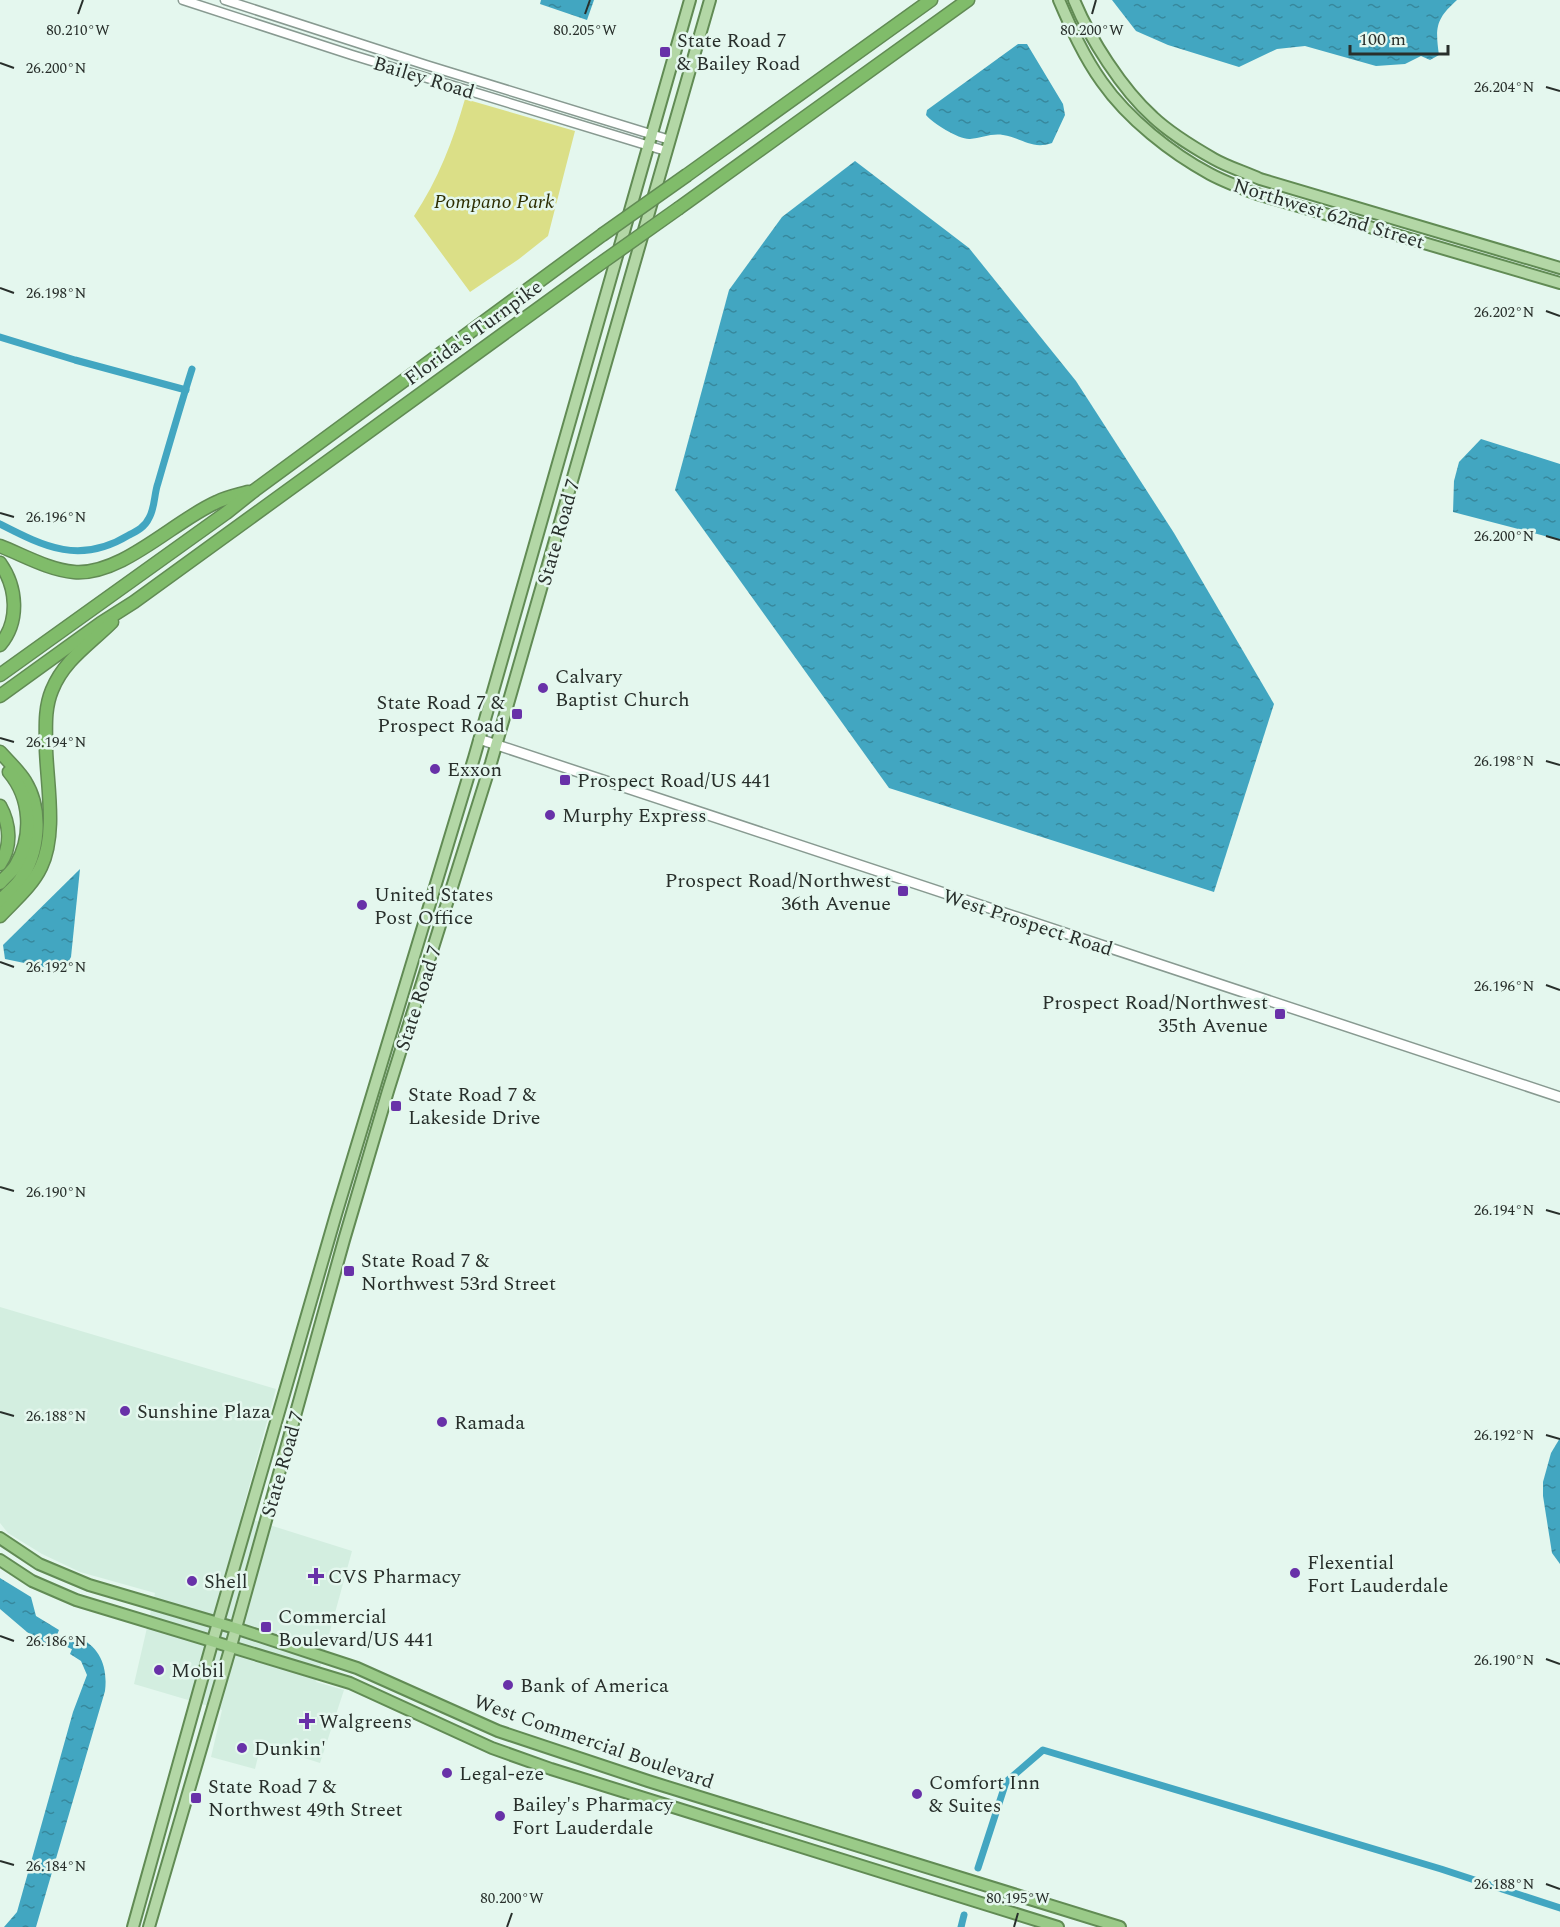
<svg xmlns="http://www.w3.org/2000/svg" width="1560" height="1927" font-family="Spectral,serif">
  <defs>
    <pattern id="water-ripples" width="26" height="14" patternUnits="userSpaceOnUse" patternTransform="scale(1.5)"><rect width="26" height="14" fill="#42a6c1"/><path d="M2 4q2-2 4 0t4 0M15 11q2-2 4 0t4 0" fill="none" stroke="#37889d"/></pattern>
  </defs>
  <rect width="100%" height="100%" fill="#e4f7ee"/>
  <path fill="#d3eee0" d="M 0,1307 L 276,1389 L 241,1516 L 352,1551 L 316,1682 L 344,1690 L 320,1763 L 261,1744 L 255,1769 L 211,1757 L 222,1710 L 134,1684 L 155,1593 L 80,1572 L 42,1554 L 8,1533 L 0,1523 Z"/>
  <path fill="#dbdf87" d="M 465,99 L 575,131 L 548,236 L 519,259 L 470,292 L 414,216 C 438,180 453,141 465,99 Z"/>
  <g fill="url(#water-ripples)">
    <path d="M 541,0 L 594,0 L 587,20 L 540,4 Z"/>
    <path d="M 1112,0 L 1457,0 C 1436,19 1435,27 1439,55 L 1430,60 L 1421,56 L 1405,64 L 1376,66 L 1305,46 L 1277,49 L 1239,67 L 1168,45 L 1136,31 Z"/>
    <path d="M 1018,44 L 1027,44 L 1063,104 L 1065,115 L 1052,143 C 1032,150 1022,138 1003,135 C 992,133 981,138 970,139 C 960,140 932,123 926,115 L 927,110 Z"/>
    <path d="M 855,161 L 969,248 L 1076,381 L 1174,533 L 1274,704 L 1214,892 L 889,788 L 675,490 L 729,290 L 782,217 Z"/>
    <path d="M 1481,439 L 1560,464 L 1560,540 L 1453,512 L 1454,481 L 1459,462 Z"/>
    <path d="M 80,869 L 71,957 L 63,971 L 5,959 L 3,945 Z"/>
    <path d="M 1560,1438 L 1560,1564 L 1552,1553 L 1543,1496 L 1543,1482 L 1551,1453 Z"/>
    <path d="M 0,1578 L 31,1597 L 36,1616 L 59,1630 L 52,1647 L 27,1632 L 0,1609 Z"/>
    <path d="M 77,1637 C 100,1646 108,1667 105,1691 L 36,1927 L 4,1927 L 17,1912 L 73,1712 L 87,1675 L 81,1661 L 70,1654 Z"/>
  </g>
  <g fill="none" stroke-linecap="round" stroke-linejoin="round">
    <g stroke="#42a6c1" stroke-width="7">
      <path d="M 0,337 L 75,360 L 186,390"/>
      <path d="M 0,524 C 45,547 80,565 129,535 C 137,531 145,527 149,518 C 155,508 154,494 158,483 C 169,445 180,407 192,369"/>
      <path d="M 50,1635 L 80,1649"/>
      <path d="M 978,1868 L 1006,1782 L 1043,1750 L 1441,1869 L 1560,1908"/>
      <path d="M 961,1927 L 964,1915"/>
    </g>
    <defs>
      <g id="tertiary">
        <path d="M 183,0 L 352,55 L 666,151"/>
        <path d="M 225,0 L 426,65 L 670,140"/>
      </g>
      <path id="secondary" d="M 479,739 L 1560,1097"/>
      <g id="primary">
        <path d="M 1059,0 C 1071,28 1084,57 1102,82 C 1128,119 1171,153 1210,174 C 1225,182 1241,188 1257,194 L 1560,283"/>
        <path d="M 1074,0 C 1090,39 1122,89 1153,117 C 1171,134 1193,147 1214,159 C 1228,167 1245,172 1260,179 L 1560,268"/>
        <path d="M 133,1927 L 213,1640 L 337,1211 L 474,758 L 690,0"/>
        <path d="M 149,1927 L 231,1646 L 344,1240 L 388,1091 L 491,763 L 710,0"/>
      </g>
      <g id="trunk">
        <path d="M 0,1538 L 39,1564 L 89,1585 L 235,1628 L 357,1668 L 498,1731 L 648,1781 L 1120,1927"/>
        <path d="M 0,1560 L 32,1581 L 76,1600 L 350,1683 L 492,1748 L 551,1769 L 1058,1927"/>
      </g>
      <g id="motorway">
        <path d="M 687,175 L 931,0"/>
        <path d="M 679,208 L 968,0"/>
        <path d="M 0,546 C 23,555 49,570 74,572 C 122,576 175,520 217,502 C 227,497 238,495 248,492"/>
        <path d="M 0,563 C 17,587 20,621 0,645"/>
        <path d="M 0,675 L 226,513 L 255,490 L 602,235"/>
        <path d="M 0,696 L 101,623 L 134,602 L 597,266"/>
        <path d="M 0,752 C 9,762 18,770 25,781 C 43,810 39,853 20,880 C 14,888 6,894 0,901"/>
        <path d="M 0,806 C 10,824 12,847 0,864"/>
        <path d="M 0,883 C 5,877 12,872 16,865 C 33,836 31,798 9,772"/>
        <path d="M 0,916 C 15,900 32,886 41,867 C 57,834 47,784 46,749 C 46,729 44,709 52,690 C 64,660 90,644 112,622"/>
      </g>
    </defs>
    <use href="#tertiary" stroke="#889a91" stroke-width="11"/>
    <use href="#secondary" stroke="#889a91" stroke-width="12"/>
    <use href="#primary" stroke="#618b54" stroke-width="14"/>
    <use href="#trunk" stroke="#618b54" stroke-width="14"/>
    <use href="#motorway" stroke="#618b54" stroke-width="15"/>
    <use href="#tertiary" stroke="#fff" stroke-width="8"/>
    <use href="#secondary" stroke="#fff" stroke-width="9"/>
    <use href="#primary" stroke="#b3d7a6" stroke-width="10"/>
    <use href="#trunk" stroke="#9aca88" stroke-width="10"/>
    <use href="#motorway" stroke="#80bc6a" stroke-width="12"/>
    <defs>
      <g id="motorway-bridge">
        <path d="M 602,235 L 687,175"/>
        <path d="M 597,266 L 679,208"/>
      </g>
    </defs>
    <use href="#motorway-bridge" stroke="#618b54" stroke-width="15" stroke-linecap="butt"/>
    <use href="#motorway-bridge" stroke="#80bc6a" stroke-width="12"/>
  </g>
  <path fill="none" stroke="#282f2b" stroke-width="2" d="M 78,14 L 83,0M 585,14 L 590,0M 1092,14 L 1096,0M 0,63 L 14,68M 1546,87 L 1560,91M 0,288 L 14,293M 1546,311 L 1560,316M 0,513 L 14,517M 1546,536 L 1560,540M 0,738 L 14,742M 1546,761 L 1560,765M 0,962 L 14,967M 1546,985 L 1560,990M 0,1187 L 14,1191M 1546,1210 L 1560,1214M 0,1412 L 14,1416M 1546,1435 L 1560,1439M 0,1636 L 14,1641M 1546,1659 L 1560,1664M 0,1861 L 14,1865M 1546,1884 L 1560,1889M 507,1927 L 512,1913M 1014,1927 L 1018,1913"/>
  <g fill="#6831a8" stroke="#e4f7ee" stroke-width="2">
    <rect x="659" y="46" width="12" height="12" rx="3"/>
    <circle cx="543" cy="688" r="6"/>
    <rect x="511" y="708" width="12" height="12" rx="3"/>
    <circle cx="435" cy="769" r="6"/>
    <rect x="559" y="774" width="12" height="12" rx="3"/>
    <circle cx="550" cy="815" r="6"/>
    <rect x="897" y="885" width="12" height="12" rx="3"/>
    <circle cx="362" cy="905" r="6"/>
    <rect x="1274" y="1008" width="12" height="12" rx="3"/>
    <rect x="390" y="1100" width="12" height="12" rx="3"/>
    <rect x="343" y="1265" width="12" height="12" rx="3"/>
    <circle cx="125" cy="1411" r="6"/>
    <circle cx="442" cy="1422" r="6"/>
    <circle cx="1295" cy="1573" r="6"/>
    <path d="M313 1567h6v6h6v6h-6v6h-6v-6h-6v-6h6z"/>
    <circle cx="192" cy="1581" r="6"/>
    <rect x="260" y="1621" width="12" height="12" rx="3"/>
    <circle cx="159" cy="1670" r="6"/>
    <circle cx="508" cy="1685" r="6"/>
    <path d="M304 1712h6v6h6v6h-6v6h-6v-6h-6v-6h6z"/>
    <circle cx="242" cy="1748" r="6"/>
    <circle cx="447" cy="1773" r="6"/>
    <circle cx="917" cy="1794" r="6"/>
    <rect x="190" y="1792" width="12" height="12" rx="3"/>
    <circle cx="500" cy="1816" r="6"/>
  </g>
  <g text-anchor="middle" stroke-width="5" stroke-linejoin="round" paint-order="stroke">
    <g font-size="20" fill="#282f2b" stroke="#e4f7ee" text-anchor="start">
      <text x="677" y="47">State Road 7<tspan x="677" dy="23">&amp; Bailey Road</tspan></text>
      <text x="555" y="683">Calvary<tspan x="555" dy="23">Baptist Church</tspan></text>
      <text x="505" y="709" text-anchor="end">State Road 7 &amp;<tspan x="505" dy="23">Prospect Road</tspan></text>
      <text x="447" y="776">Exxon</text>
      <text x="577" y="787">Prospect Road/US 441</text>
      <text x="562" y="822">Murphy Express</text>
      <text x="891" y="887" text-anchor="end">Prospect Road/Northwest<tspan x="891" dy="23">36th Avenue</tspan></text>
      <text x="374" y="901">United States<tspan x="374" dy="23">Post Office</tspan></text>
      <text x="1268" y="1009" text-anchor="end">Prospect Road/Northwest<tspan x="1268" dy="23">35th Avenue</tspan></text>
      <text x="408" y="1101">State Road 7 &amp;<tspan x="408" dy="23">Lakeside Drive</tspan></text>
      <text x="361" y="1267">State Road 7 &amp;<tspan x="361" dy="23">Northwest 53rd Street</tspan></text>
      <text x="137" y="1418">Sunshine Plaza</text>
      <text x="454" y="1429">Ramada</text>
      <text x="1307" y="1569">Flexential<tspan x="1307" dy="23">Fort Lauderdale</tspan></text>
      <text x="328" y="1583">CVS Pharmacy</text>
      <text x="204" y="1588">Shell</text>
      <text x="278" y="1623">Commercial<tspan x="278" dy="23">Boulevard/US 441</tspan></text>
      <text x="171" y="1677">Mobil</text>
      <text x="520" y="1692">Bank of America</text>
      <text x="319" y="1728">Walgreens</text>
      <text x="254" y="1755">Dunkin'</text>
      <text x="459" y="1780">Legal-eze</text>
      <text x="929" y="1789">Comfort Inn<tspan x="929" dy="23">&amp; Suites</tspan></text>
      <text x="208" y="1793">State Road 7 &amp;<tspan x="208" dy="23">Northwest 49th Street</tspan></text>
      <text x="512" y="1811">Bailey's Pharmacy<tspan x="512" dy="23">Fort Lauderdale</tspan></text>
    </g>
    <g font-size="20" fill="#282f2b" stroke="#e4f7ee">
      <text transform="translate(424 77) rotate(17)" y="7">Bailey Road</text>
      <text transform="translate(1329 213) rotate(17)" y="7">Northwest 62nd Street</text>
      <text transform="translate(473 332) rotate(-36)" y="7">Florida's Turnpike</text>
      <text transform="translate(558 532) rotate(-74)" y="7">State Road 7</text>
      <text transform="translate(1028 922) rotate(18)" y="7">West Prospect Road</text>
      <text transform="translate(418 998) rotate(-72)" y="7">State Road 7</text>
      <text transform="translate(282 1464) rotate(-74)" y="7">State Road 7</text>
      <text transform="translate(594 1741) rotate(19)" y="7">West Commercial Boulevard</text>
    </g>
    <g font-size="20" font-style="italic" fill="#2c2d01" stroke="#e4f7ee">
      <text x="494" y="208">Pompano Park</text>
    </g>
  </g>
  <g font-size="15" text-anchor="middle" fill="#282f2b" stroke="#e4f7ee" stroke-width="5" stroke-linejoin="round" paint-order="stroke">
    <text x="78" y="35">80.210°W</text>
    <text x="585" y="35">80.205°W</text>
    <text x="1092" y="35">80.200°W</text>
    <text x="56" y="73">26.200°N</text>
    <text x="1504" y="92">26.204°N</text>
    <text x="56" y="298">26.198°N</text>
    <text x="1504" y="317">26.202°N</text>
    <text x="56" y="522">26.196°N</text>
    <text x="1504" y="541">26.200°N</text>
    <text x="56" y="747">26.194°N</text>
    <text x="1504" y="766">26.198°N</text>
    <text x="56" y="972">26.192°N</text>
    <text x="1504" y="991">26.196°N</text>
    <text x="56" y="1197">26.190°N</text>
    <text x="1504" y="1215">26.194°N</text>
    <text x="56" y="1421">26.188°N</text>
    <text x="1504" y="1440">26.192°N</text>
    <text x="56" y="1646">26.186°N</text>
    <text x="1504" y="1665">26.190°N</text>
    <text x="56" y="1871">26.184°N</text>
    <text x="1504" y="1889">26.188°N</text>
    <text x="512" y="1903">80.200°W</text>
    <text x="1018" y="1903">80.195°W</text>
  </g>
  <path d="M1350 45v9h98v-9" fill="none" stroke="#282f2b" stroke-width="3"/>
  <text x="1359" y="45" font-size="18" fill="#282f2b" stroke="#e4f7ee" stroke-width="4.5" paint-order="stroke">100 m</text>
</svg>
